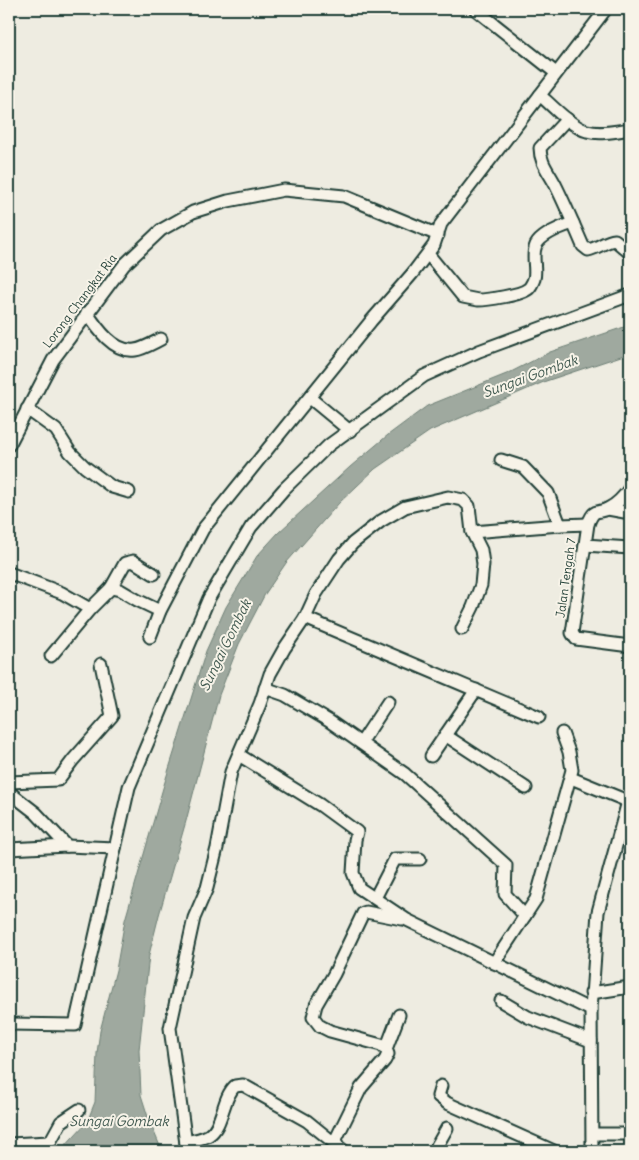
<svg xmlns="http://www.w3.org/2000/svg" width="639" height="1160" font-family="Delius,sans-serif">
  <rect width="100%" height="100%" fill="#eeece1"/>
  <filter id="ink" filterUnits="userSpaceOnUse"><feTurbulence type="fractalNoise" baseFrequency=".02" numOctaves="2"/><feDisplacementMap in="SourceGraphic" scale="10" xChannelSelector="R" yChannelSelector="G"/><feConvolveMatrix kernelMatrix="1 2 1 2 8 2 1 2 1" color-interpolation-filters="sRGB"/></filter>
  <g filter="url(#ink)">
    <path fill="#9fa99f" stroke="#6c7e74" d="M 630,325 L 630,353 L 546,381 L 430,431 L 375,469 L 339,503 L 286,563 L 265,594 L 239,644 L 219,695 L 186,821 L 159,915 L 149,955 L 139,1050 L 141,1095 L 149,1120 L 162,1151 L 60,1151 L 87,1122 L 95,1102 L 97,1053 L 100,1031 L 116,970 L 125,920 L 163,788 L 206,651 L 226,607 L 257,556 L 278,533 L 350,467 L 388,435 L 427,406 L 509,373 L 550,352 Z"/>
    <g fill="none" stroke-linecap="round" stroke-linejoin="round">
      <defs>
        <g id="minor">
          <path d="M 475,9 L 556,73"/>
          <path d="M 540,95 C 551,105 573,128 587,131 C 600,135 617,131 630,129"/>
          <path d="M 567,119 L 540,148 C 540,163 549,172 555,184 C 565,204 574,225 583,246 L 588,250 C 598,248 605,241 615,240 L 630,253"/>
          <path d="M 428,254 L 463,297 C 468,298 473,299 478,300 C 487,300 521,295 528,289 C 530,288 533,282 534,279 C 537,268 531,256 536,245 C 542,234 561,227 573,223"/>
          <path d="M 87,313 C 97,328 114,353 135,350 C 143,349 153,343 161,339"/>
          <path d="M 310,398 L 350,431"/>
          <path d="M 27,409 L 56,430 L 70,452 L 85,467 L 112,487 L 129,492"/>
          <path d="M 9,445 L 53,360 L 124,265 L 161,230 L 193,212 L 228,201 L 284,190 L 344,196 L 438,235"/>
          <path d="M 501,460 L 523,467 L 548,493 L 560,525 L 588,524"/>
          <path d="M 630,488 C 625,495 617,504 609,508 C 597,515 595,506 588,524 L 572,633 L 576,639 L 630,646"/>
          <path d="M 608,509 L 630,513"/>
          <path d="M 472,532 L 560,525"/>
          <path d="M 585,545 L 630,548"/>
          <path d="M 9,573 L 62,593 L 90,609 L 51,656"/>
          <path d="M 111,588 L 120,590 L 137,600 L 160,611"/>
          <path d="M 90,609 L 111,588 L 125,563 L 133,561 L 154,574"/>
          <path d="M 305,618 L 539,717"/>
          <path d="M 150,637 L 160,611 L 203,529 L 371,321 L 412,274 L 434,245 L 441,224 L 606,9"/>
          <path d="M 265,688 L 285,695 L 329,721 L 405,774 L 506,865 L 505,894 L 525,916"/>
          <path d="M 445,735 L 526,788"/>
          <path d="M 361,743 L 388,702"/>
          <path d="M 239,755 L 320,805 L 357,832 L 355,840 L 353,873 L 359,888 L 407,920 L 591,1010"/>
          <path d="M 431,756 L 476,690"/>
          <path d="M 571,778 L 625,800 L 627,805 L 598,912 L 591,1010 L 592,1151"/>
          <path d="M 9,782 L 58,780 L 73,760 L 112,716 L 101,664"/>
          <path d="M 9,792 L 36,813 L 67,846"/>
          <path d="M 9,849 L 67,846 L 115,848"/>
          <path d="M 375,898 L 395,859 L 420,859"/>
          <path d="M 494,963 L 536,899 L 572,770 L 569,752 L 562,733"/>
          <path d="M 591,993 L 630,987"/>
          <path d="M 501,1001 L 528,1017 L 591,1041"/>
          <path d="M 9,1024 L 75,1025 L 129,787 L 209,598 L 251,527 L 284,489 L 329,445 L 424,376 L 479,351 L 630,295"/>
          <path d="M 386,1049 L 381,1045 L 330,1031 L 320,1026 L 313,1017 L 316,1005 L 334,974 L 363,913 L 366,912 L 402,919"/>
          <path d="M 441,1086 L 438,1096 L 447,1103 L 554,1151"/>
          <path d="M 593,1134 L 630,1134"/>
          <path d="M 186,1142 C 193,1140 203,1139 209,1135 C 223,1126 222,1098 235,1086 L 243,1085 L 307,1121 L 344,1151"/>
          <path d="M 334,1143 L 361,1088 L 385,1060 L 388,1054 L 386,1049 L 399,1015"/>
          <path d="M 9,1144 L 50,1142 L 61,1122 L 79,1110"/>
          <path d="M 187,1151 L 170,1028 L 194,918 L 207,888 L 217,848 L 231,772 L 260,704 L 270,674 L 284,649 L 305,618 L 316,594 L 339,559 L 353,543 L 381,521 L 405,507 L 448,497 L 463,500 L 469,506 L 472,532 L 481,550 L 483,564 L 481,585 L 473,607 L 462,629"/>
          <path d="M 434,1151 L 447,1128"/>
        </g>
      </defs>
      <use href="#minor" stroke="#1f3d34" stroke-width="15"/>
      <use href="#minor" stroke="#f7f3e8" stroke-width="11"/>
    </g>
  </g>
  <g text-anchor="middle" stroke-width="4" stroke-linejoin="round" paint-order="stroke">
    <g font-size="12" fill="#1f3d34" stroke="#f7f3e8">
      <text transform="translate(80 301) rotate(-53)" y="4">Lorong Changkat Ria</text>
      <text transform="translate(566 578) rotate(-82)" y="4">Jalan Tengah 7</text>
    </g>
    <g font-size="14" font-style="italic" fill="#3f584f" stroke="#f7f3e8">
      <text transform="translate(530 376) rotate(-20)" y="5">Sungai Gombak</text>
      <text transform="translate(225 645) rotate(-64)" y="5">Sungai Gombak</text>
      <text x="119" y="1126">Sungai Gombak</text>
    </g>
  </g>
  <rect width="639" height="1160" fill="none" stroke="#f7f3e8" stroke-width="30"/>
  <rect x="15" y="15" width="609" height="1130" fill="none" stroke="#1f3d34" stroke-width="2" filter="url(#ink)"/>
</svg>
